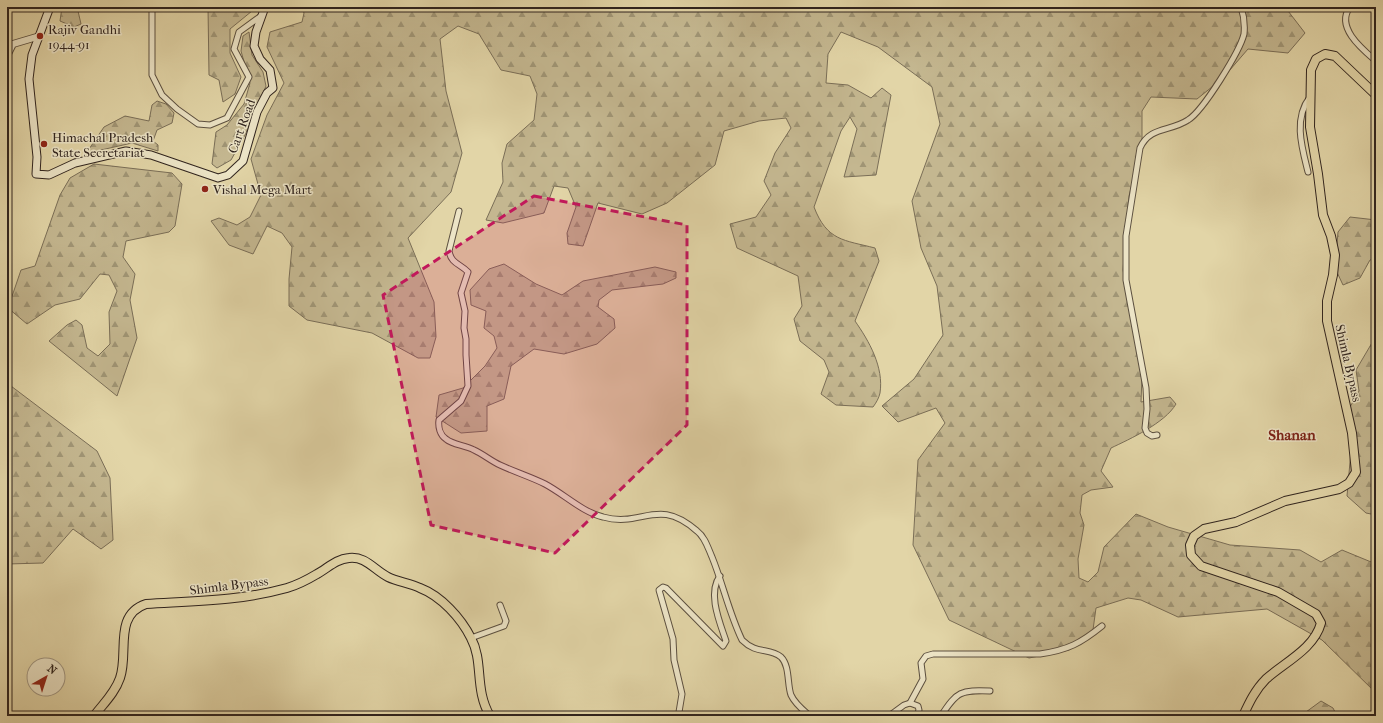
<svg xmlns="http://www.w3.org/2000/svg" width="1383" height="723" font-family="'IM FELL French Canon',serif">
  <defs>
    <pattern id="forest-firs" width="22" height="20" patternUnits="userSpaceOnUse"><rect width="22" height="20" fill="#c4b790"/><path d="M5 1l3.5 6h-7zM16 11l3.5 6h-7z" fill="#a09575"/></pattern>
  </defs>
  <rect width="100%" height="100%" fill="#e2d5a7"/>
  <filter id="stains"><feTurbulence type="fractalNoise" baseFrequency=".005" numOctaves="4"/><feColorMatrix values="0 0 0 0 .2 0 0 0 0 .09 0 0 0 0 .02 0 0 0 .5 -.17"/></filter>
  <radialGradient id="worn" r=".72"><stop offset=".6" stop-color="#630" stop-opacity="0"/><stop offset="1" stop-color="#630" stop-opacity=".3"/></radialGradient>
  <g fill="url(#forest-firs)" stroke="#7a6e57">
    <path d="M 62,7 L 80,7 L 78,11 L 81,24 L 74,27 L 60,21 Z"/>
    <path d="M 208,7 L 253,7 L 252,11 L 230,29 L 230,53 L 241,77 L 235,94 L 223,102 L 219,80 L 209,75 Z"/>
    <path d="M 302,7 L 1285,7 L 1305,33 L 1288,53 L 1248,49 L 1223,78 L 1197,99 L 1151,97 L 1142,111 L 1142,146 L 1129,196 L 1123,270 L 1142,376 L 1141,402 L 1170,397 L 1176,404 C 1165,423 1130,439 1111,448 L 1101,471 L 1113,487 L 1091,490 L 1082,495 L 1080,513 L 1084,525 L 1078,559 L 1079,578 L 1088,582 L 1098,572 L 1104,547 L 1136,514 L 1168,527 L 1230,545 L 1300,550 L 1321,562 L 1342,550 L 1376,564 L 1376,693 L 1322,640 L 1267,609 L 1178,617 L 1141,600 L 1128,598 L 1096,608 L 1092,637 L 1069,650 L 1029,658 L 949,620 L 913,545 L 918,460 L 945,423 L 936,408 L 898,422 L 882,406 L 914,379 L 943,335 L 937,286 L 921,248 L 912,201 L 940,124 L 932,87 L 878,47 L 841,32 L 828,54 L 826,83 L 848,85 L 871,98 L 882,88 L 891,95 L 876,175 L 844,177 L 857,129 L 850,117 L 841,131 L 814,207 C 827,241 844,240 875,248 L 879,261 L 855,321 C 869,341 884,367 880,393 C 879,398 876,403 873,407 L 836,405 L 821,394 L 829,372 L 824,360 L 800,341 L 794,319 L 802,306 L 798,276 L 737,248 L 730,224 L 756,217 L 771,195 L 764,181 L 775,153 L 791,128 L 786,118 L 759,121 L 724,131 L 715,165 L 667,203 L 642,214 L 598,203 L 583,246 L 568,244 L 567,233 L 576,207 L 568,188 L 554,186 L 544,213 L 503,223 L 486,220 L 503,182 L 502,163 L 507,144 L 534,120 L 537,94 L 530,76 L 501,70 L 479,34 L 458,26 L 440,39 L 446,91 L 462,153 L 451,192 L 408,238 L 434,302 L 436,337 L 430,358 L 418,358 L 372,333 L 307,320 L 289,306 L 289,279 L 292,247 L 282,233 L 267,226 L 253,254 L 229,245 L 211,221 L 219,218 L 237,225 L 250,217 L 261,195 L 251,159 L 267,115 L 284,83 L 267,47 L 270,32 L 302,22 L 304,13 Z"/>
    <path d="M 249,32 L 252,55 L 263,72 L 266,86 L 245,135 L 231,160 L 217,168 L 212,164 L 216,132 L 227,125 L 244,104 L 250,83 L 241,51 L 243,36 Z"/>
    <path d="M 157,101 L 166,104 L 174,113 L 172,123 L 157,130 L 153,141 L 158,145 L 158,151 L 132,143 L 101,150 L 91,154 L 87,152 L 104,127 L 125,116 L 149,121 L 152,105 Z"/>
    <path d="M 94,164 L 172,173 L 182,184 L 175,226 L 169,232 L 126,241 L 123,257 L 135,274 L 130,300 L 137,338 L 117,396 L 49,341 L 67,325 L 76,320 L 82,325 L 87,348 L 98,356 L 110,344 L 109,312 L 117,291 L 109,275 L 100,274 L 80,299 L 55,305 L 27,324 L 8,308 L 21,270 L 35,266 L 60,195 L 70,178 Z"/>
    <path d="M 1350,217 L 1376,220 L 1376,258 L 1370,260 L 1360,278 L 1343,285 L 1335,268 L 1338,232 Z"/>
    <path d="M 504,264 L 536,284 L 562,295 L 583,281 L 655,267 L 676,272 L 676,278 L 663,284 L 612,290 L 599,300 L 598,307 L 614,319 L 615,328 L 597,344 L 564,354 L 534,349 L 511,366 L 504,399 L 487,406 L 487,431 L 461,433 L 436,417 L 439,395 L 463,388 L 485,366 L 497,348 L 494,336 L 484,328 L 486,311 L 471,305 L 470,290 L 489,269 Z"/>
    <path d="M 1376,336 L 1376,515 L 1366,513 L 1347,496 L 1352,439 L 1350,407 L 1359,391 L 1356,370 Z"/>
    <path d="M 7,383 L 97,451 L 110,478 L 113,540 L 101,549 L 73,529 L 43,563 L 7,564 L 7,465 L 9,461 L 7,458 Z"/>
    <path d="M 1321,701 L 1333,708 L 1337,716 L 1306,716 L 1306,712 Z"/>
  </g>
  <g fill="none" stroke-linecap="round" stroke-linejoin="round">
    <defs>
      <g id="minor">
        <path d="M 152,7 L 152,75 L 162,95 L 177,109 L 198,124 L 210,125 L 227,118 L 249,77 L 234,49 L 239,32 L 261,16"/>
        <path d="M 1350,7 C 1335,27 1362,49 1376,61"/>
        <path d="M 1308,172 C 1302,148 1293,119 1310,97"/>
        <path d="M 459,211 L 449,251 C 451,264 461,264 468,272 L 461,293 L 465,311 L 464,328 L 466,339 L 466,355 L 468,386 L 461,401 L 439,420 C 438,427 440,435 446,439 C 453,445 465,445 474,450 C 483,454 491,461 500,465 C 515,472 531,477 545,484 C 564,494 582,512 603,517 C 643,528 657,496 697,531 C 705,537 708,548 712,557 C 723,584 729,613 742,640 C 757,655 769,647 781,657 C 790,666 787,684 791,695 C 795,704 803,710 810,716"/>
        <path d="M 1157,435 L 1152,436 L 1147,433 L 1145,428 L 1147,409 L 1146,388 L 1126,280 L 1126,236 L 1140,148 C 1150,126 1170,132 1188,120 C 1203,111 1240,51 1244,34 C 1245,24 1244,16 1241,7"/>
        <path d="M 471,638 L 504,626 L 506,621 L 500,605"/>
        <path d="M 910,703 L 923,679 L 921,663 L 926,656 L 933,654 L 1040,654 C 1068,650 1081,643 1102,626"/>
        <path d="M 679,712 L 682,694 L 674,660 L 673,639 L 659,590 L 663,587 L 666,588 L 723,646 L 726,641 C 720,623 707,593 720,576"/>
        <path d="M 889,716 L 904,705 L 910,703 L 918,706 L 919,710 L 917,716"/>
        <path d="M 941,716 C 957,691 961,690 990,691"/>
      </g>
      <path id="tertiary" d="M 7,56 L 13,44 L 40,36"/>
      <path id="secondary" d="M 50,7 L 32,55 L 29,79 L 37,157 L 36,174 L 49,175 L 75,163 L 126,151 L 151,155 L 218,178 L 228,175 L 243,161 L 257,112 L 267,93 L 273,88 L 270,70 L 260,59 L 254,46 L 256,32 L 265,7"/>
      <g id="trunk">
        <path d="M 94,716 C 103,704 115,693 120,678 C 129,653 113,615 146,604 C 194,601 240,601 287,588 C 297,585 307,580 317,574 C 328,568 336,559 349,558 C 366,556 374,570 388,577 C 398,582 410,583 420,588 C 441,596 461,618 471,638 C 484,662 474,689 490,716"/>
        <path d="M 1243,716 C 1249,703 1255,690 1266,679 C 1285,662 1314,649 1321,623 L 1316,614 L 1278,592 L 1201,566 L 1191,555 L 1190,545 L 1194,536 L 1204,529 L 1236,522 L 1285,501 L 1339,489 L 1349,483 L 1356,472 L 1352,433 L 1327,321 L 1327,301 L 1333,275 L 1335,255 L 1331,236 L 1323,215 L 1318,174 L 1310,127 L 1311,70 L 1316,59 L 1325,54 L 1335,56 L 1376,95"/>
      </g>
    </defs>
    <use href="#minor" stroke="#5c5040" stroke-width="7"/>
    <use href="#tertiary" stroke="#5c5040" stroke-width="8"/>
    <use href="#secondary" stroke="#30241e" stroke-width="9"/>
    <use href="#trunk" stroke="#30241e" stroke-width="10"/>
    <use href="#minor" stroke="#ece4c6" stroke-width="5"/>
    <use href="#tertiary" stroke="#ece4c6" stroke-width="6"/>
    <use href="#secondary" stroke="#ece4c6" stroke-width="7"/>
    <use href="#trunk" stroke="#e2d5a7" stroke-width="8"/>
  </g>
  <path fill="#c2185b" fill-opacity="0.2" stroke="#c2185b" stroke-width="3" stroke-dasharray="8 5" stroke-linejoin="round" d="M 534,196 L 687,225 L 687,425 L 555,553 L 431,525 L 383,295 Z"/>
  <g fill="#8f2418" stroke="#ece4c6" stroke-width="1.5">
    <circle cx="40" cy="36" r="4"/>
    <circle cx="44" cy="144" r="4"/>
    <circle cx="205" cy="189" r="4"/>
  </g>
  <g text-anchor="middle" stroke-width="3" stroke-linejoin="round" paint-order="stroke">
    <g font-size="13" fill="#30241e" stroke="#ece4c6" text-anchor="start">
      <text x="48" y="34">Rajiv Gandhi<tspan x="48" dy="15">1944-91</tspan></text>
      <text x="52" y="142">Himachal Pradesh<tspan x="52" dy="15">State Secretariat</tspan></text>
      <text x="213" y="194">Vishal Mega Mart</text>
    </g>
    <g font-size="13" fill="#30241e" stroke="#ece4c6">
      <text transform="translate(241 126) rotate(-70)" y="5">Cart Road</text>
      <text transform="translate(1349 363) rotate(77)" y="5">Shimla Bypass</text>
      <text transform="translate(229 585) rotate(-7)" y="5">Shimla Bypass</text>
    </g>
    <g font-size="15" font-weight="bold" fill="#7a1f14" stroke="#ece4c6">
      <text x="1292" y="440">Shanan</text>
    </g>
  </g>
  <rect width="1383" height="723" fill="none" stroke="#e2d5a7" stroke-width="24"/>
  <rect x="8" y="8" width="1367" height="707" fill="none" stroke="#30241e" stroke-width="2"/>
  <rect x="12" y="12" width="1359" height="699" fill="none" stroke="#30241e"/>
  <g transform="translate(46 677) rotate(39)"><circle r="19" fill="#ece4c6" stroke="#a19783"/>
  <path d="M0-3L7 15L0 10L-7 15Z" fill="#8f2418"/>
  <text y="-6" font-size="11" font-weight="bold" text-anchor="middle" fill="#30241e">N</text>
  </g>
  <rect width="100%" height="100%" filter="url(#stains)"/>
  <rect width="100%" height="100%" fill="url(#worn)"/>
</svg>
